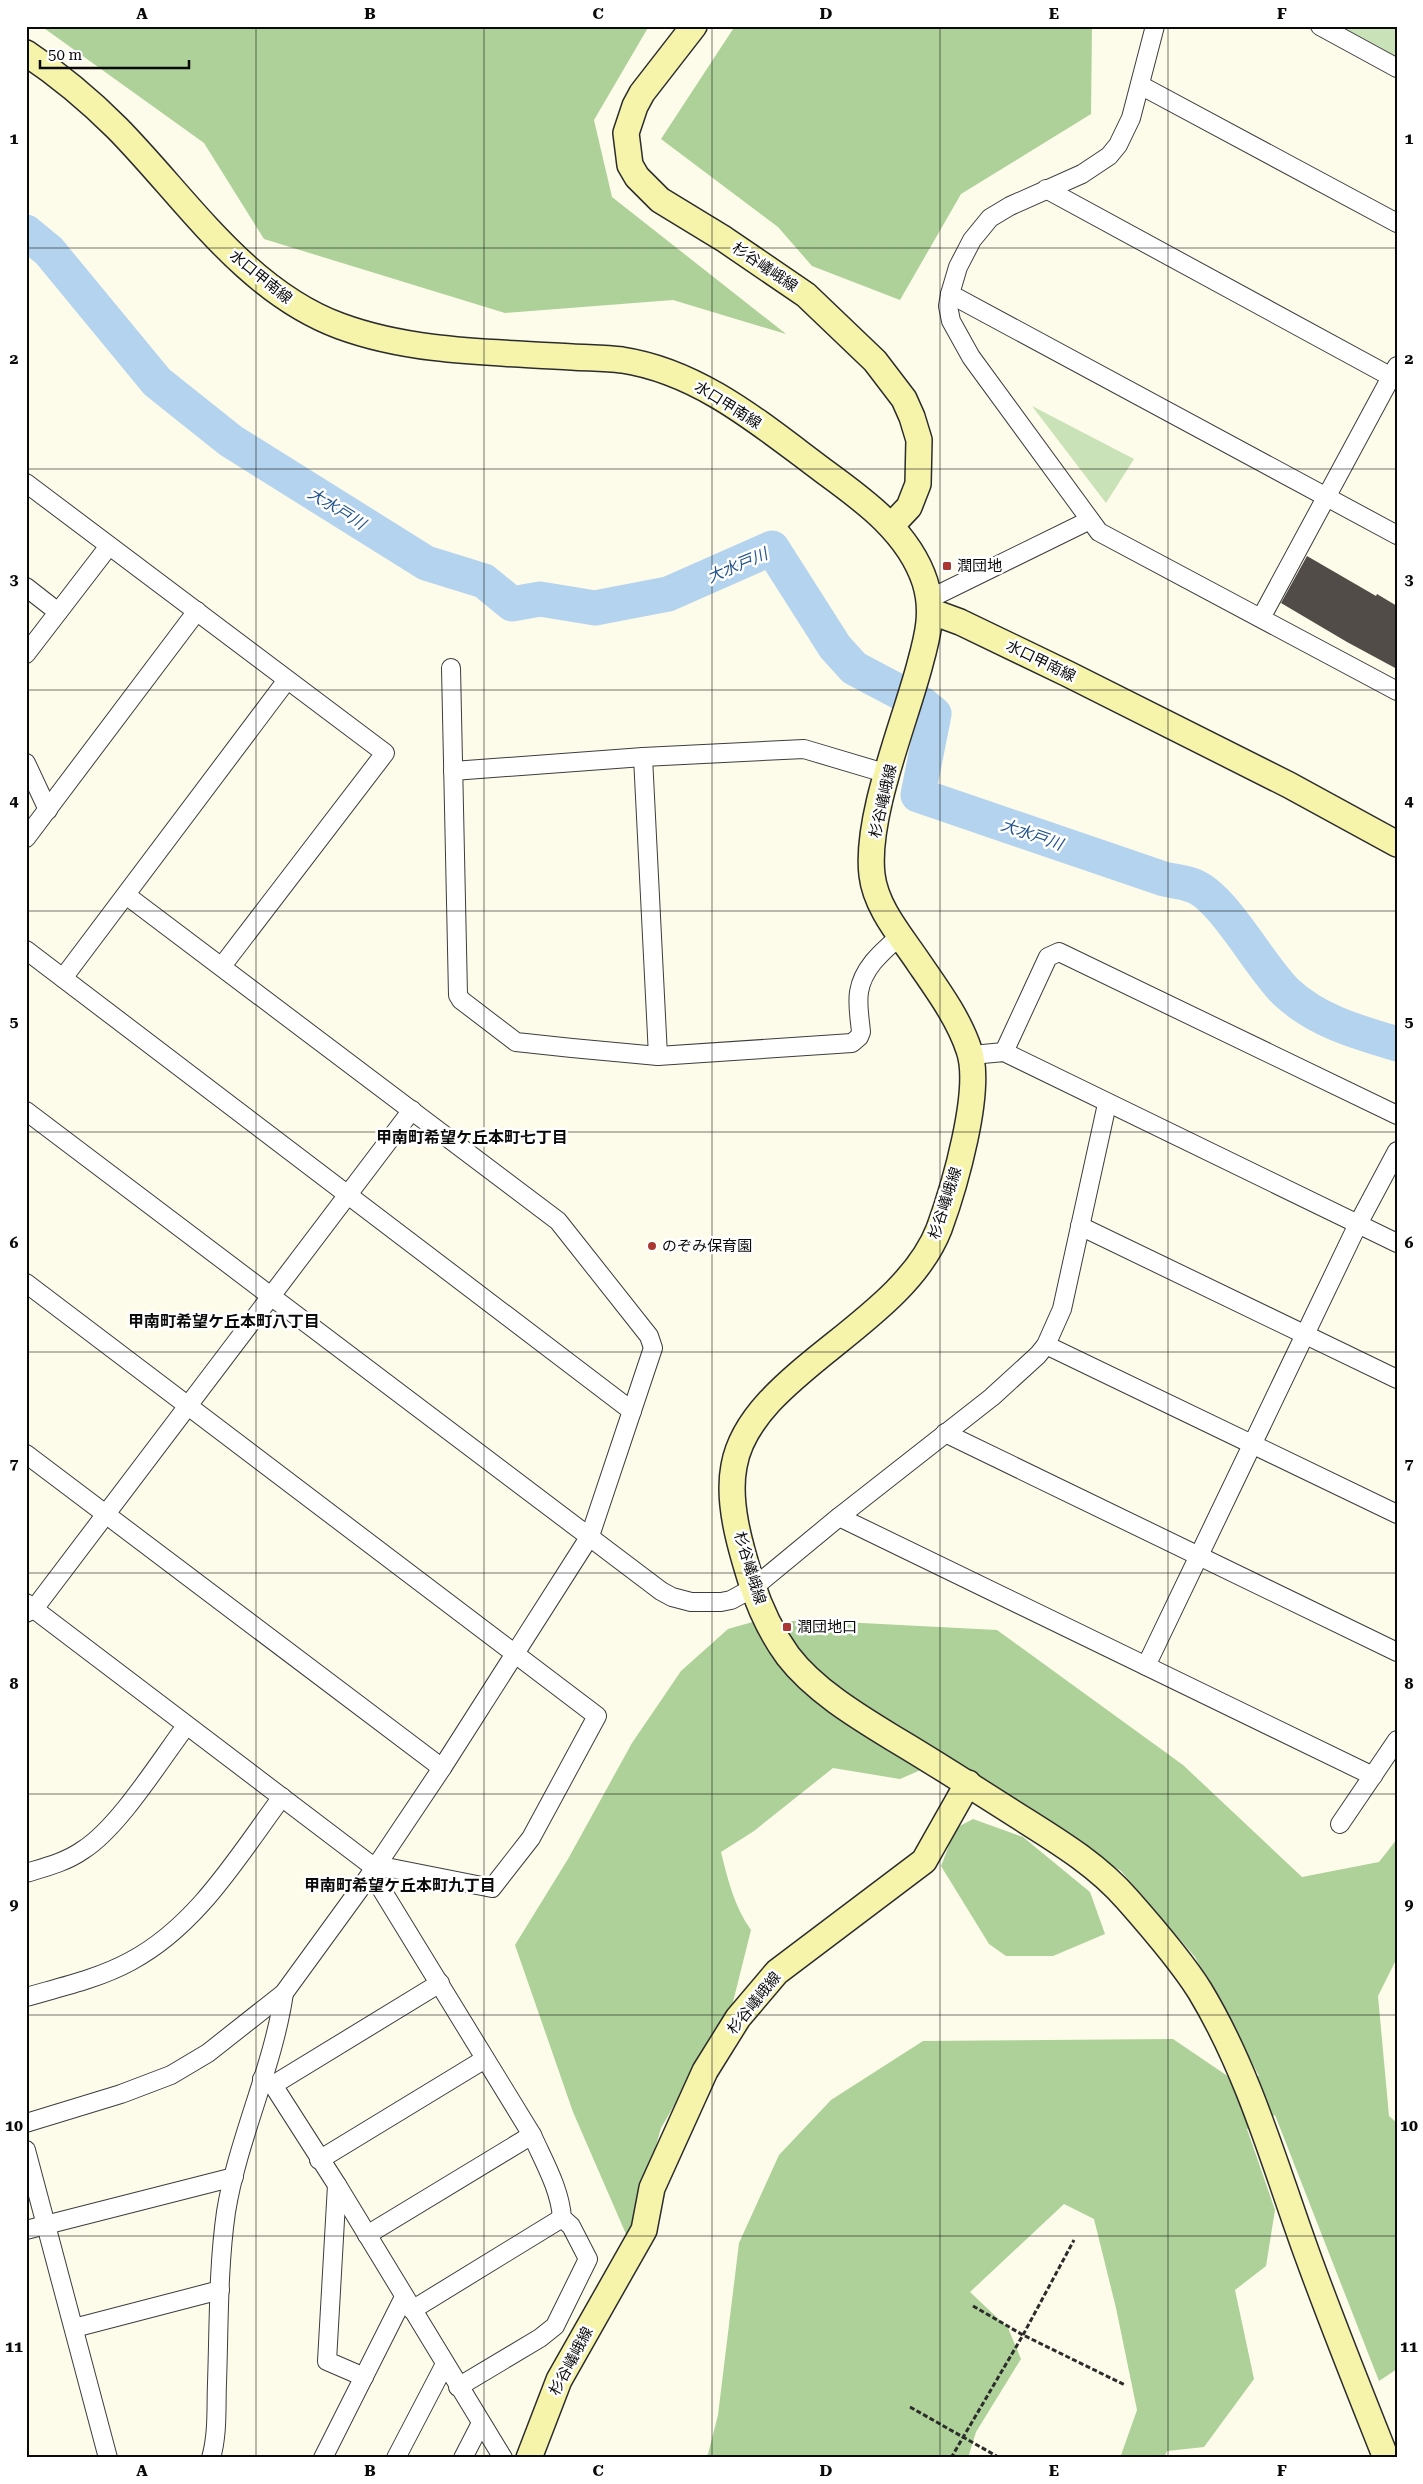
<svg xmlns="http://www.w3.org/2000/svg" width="1423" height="2484" font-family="'Roboto Serif','Noto Sans JP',serif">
  <rect width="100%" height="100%" fill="#fdfbe9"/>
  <g fill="#cae2b7">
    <path d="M 1337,26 L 1397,26 L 1397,58 Z"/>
    <path d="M 1032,406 L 1134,459 L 1106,503 Z"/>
  </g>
  <g fill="#add198">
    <path d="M 41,26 L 649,26 L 594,120 L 612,197 L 786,334 L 673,300 L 505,313 L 264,239 L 204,143 Z"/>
    <path d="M 735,26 L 1092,26 L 1091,114 L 961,194 L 900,300 L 812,266 L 778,227 L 661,139 Z"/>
    <path d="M 756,1621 L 823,1621 L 997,1630 L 1183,1765 L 1302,1877 L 1379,1862 L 1397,1839 L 1397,1958 L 1378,1996 L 1389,2116 L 1397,2123 L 1397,2369 L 1379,2381 L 1275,2115 L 1247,2129 L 1275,2210 L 1266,2266 L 1235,2290 L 1254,2379 L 1204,2447 L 1167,2451 L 1164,2458 L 1120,2458 L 1137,2410 L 1116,2308 L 1094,2219 L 1064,2204 L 970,2292 L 1008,2328 L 1021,2359 L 976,2432 L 968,2458 L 704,2458 L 708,2454 L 718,2415 L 739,2243 L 779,2155 L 831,2100 L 923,2041 L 1173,2039 L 1229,2077 L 1259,2076 L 1195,1957 L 1121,1871 L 946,1759 L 900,1779 L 833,1768 L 754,1831 L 721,1852 C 728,1880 734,1906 751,1930 L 732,2006 L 661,2128 L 629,2241 L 573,2112 L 515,1945 L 568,1859 L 632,1743 L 681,1671 L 728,1629 Z"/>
    <path d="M 973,1819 L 1023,1837 L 1090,1892 L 1105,1934 L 1053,1956 L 1006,1956 L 989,1944 L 941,1866 L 956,1828 Z"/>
  </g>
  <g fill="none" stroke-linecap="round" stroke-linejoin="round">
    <path stroke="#b3d3ee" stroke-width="35" d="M 26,232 L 49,251 L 157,382 L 231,441 L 426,563 L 484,581 L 512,604 L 540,599 L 595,608 L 668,594 L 772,548 L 835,647 L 854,668 L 922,704 L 934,714 L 918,795 L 1164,879 C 1173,881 1185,882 1194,886 C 1224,898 1260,967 1286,992 C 1317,1021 1357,1032 1397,1044"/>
  </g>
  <path fill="#514c47" d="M 1307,556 L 1376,596 L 1377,594 L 1397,606 L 1397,669 L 1347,642 L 1281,603 Z"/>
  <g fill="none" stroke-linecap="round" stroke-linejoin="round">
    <defs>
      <g id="street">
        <path d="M 1155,26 L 1131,118 L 1118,145 L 1109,156 L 1082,174 L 1010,206 L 990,218 L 972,240 L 958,267 L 950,294 L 948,306 L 951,321 L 971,357 L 1099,532 L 1397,691"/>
        <path d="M 1320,26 L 1397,68"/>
        <path d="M 1140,85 L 1397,223"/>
        <path d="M 1046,189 L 1397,380"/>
        <path d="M 950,294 L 1397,535"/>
        <path d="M 26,483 L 385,753 L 222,966"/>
        <path d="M 26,587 L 58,612"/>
        <path d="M 929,599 L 1090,520"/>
        <path d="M 1261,618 L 1397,366"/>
        <path d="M 26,654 L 109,546"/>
        <path d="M 451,668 L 458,995 L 461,1000 L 516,1042 L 572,1048 L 658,1056 L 852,1043 L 859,1037 L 861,1032 C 860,1020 857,1005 859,992 C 863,967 883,951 901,935"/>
        <path d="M 643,757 L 658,1056"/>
        <path d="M 26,763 L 48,810"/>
        <path d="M 453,771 L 643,757 L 804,749 L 888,774"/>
        <path d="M 26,838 L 197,611"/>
        <path d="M 26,950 L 632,1411"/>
        <path d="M 63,978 L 287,680"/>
        <path d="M 1004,1052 L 1048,957 L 1059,952 L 1397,1115"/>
        <path d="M 972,1055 L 1004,1052 L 1397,1243"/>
        <path d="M 26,1111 L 661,1591 L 672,1597 L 691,1602 L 721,1602 L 731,1600 L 753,1588 L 839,1517 L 992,1397 L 1038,1355 L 1046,1345 L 1062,1309 L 1107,1104"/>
        <path d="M 1080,1226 L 1397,1379"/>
        <path d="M 26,1283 L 597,1716 L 531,1838 L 492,1888 L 391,1868 L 375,1868 L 26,1603"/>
        <path d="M 1046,1345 L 1397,1514"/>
        <path d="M 945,1433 L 1397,1652"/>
        <path d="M 26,1454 L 442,1768"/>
        <path d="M 839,1517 L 1373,1776"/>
        <path d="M 26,1613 L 34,1609 L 412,1110"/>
        <path d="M 1146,1666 L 1358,1224 L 1397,1151"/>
        <path d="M 1340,1824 L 1397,1740"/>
        <path d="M 375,1868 L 377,1882 L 532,2135 C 544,2162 560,2189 562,2218 L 571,2226 L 588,2259 L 555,2326 L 540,2338 L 458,2387"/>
        <path d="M 26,1873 C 46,1867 66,1862 83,1850 C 119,1827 159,1762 186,1726"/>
        <path d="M 26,1997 C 61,1987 98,1979 131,1961 C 198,1925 238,1856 282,1797"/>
        <path d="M 262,2079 L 273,2085 L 337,2185 L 503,2458"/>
        <path d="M 273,2085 L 440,1983"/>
        <path d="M 26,2123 L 121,2094 L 171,2075 L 208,2053 L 284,1993 L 375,1868 L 442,1768 L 590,1536 L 653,1348 L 649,1336 L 558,1221 L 126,895"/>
        <path d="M 26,2150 L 108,2458"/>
        <path d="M 319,2160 L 485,2059"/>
        <path d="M 337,2185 L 327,2361 L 364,2377"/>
        <path d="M 26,2230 L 234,2177"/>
        <path d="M 367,2235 L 532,2135"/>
        <path d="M 412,2310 L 562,2218"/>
        <path d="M 74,2328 L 220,2290"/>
        <path d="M 211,2458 C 218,2434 216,2407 217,2383 C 219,2326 218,2268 226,2212 C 238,2138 273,2068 284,1993"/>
        <path d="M 323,2458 L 404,2297"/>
        <path d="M 396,2458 L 445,2364"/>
        <path d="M 463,2458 L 481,2423"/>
      </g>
      <g id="secondary">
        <path d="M 694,26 L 642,93 L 635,106 L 626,133 L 630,165 L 637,177 L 660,200 L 724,239 L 806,295 L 875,361 L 904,399 L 912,417 L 919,440 L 918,484 L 909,507 L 891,526"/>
        <path d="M 26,53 C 59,75 89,100 117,128 C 185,197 245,291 340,326 C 413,353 495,352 572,357 C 588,358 606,358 622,360 C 701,372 763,426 825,472 C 865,501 909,533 925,582 C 934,611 928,635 920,664 C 905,722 865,817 872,875 C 876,908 901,936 919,963 C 937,989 959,1019 969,1050 C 983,1090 954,1188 939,1229 C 901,1326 750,1374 734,1466 C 727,1502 740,1546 751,1581 C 759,1606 772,1634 788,1656 C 814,1690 857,1716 893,1738 C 932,1761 969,1785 1007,1809 C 1049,1836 1094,1861 1127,1899 C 1150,1925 1182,1962 1200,1991 C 1249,2072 1275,2166 1307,2254 C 1332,2323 1359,2390 1386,2458"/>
        <path d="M 930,611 L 960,622 L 1068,674 L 1289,785 L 1397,844"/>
        <path d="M 529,2458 L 559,2380 L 644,2230 L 652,2188 L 705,2071 L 738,2018 L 777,1972 L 924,1861 L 968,1783"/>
      </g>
    </defs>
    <use href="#street" stroke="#3d3d3d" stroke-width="20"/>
    <use href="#secondary" stroke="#2c2c2c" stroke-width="28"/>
    <g stroke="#2c2c2c" stroke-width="3" stroke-dasharray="5 2.5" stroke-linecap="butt">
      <path d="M 973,2306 L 1023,2335 L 1125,2385"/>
      <path d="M 910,2407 L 1000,2458"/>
      <path d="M 951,2458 L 1023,2335 L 1074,2240"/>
    </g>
    <use href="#street" stroke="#fff" stroke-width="18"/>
    <use href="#secondary" stroke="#f6f4aa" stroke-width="25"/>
  </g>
  <path fill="none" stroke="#0a0a0a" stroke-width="1" stroke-opacity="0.55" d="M 256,26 L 256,2458M 484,26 L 484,2458M 712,26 L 712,2458M 940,26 L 940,2458M 1168,26 L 1168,2458M 26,248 L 1397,248M 26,469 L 1397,469M 26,690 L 1397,690M 26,911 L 1397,911M 26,1132 L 1397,1132M 26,1352 L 1397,1352M 26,1573 L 1397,1573M 26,1794 L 1397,1794M 26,2015 L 1397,2015M 26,2236 L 1397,2236"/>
  <g fill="#aa3732" stroke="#fff" stroke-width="2">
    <rect x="942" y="561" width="10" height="10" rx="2.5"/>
    <circle cx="652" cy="1246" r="5"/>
    <rect x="782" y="1622" width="10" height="10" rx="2.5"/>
  </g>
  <g text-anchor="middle" stroke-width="5" stroke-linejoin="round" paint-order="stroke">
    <g font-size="15" fill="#0a0a0a" stroke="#fff">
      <text transform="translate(765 267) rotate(34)" y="5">杉谷嶬峨線</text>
      <text transform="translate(261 277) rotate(39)" y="5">水口甲南線</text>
      <text transform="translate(728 405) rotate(32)" y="5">水口甲南線</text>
      <text transform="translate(1041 661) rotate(26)" y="5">水口甲南線</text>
      <text transform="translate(883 801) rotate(-77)" y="5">杉谷嶬峨線</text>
      <text transform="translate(945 1203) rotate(-72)" y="5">杉谷嶬峨線</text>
      <text transform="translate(750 1568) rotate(73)" y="5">杉谷嶬峨線</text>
      <text transform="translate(754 2003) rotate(-51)" y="5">杉谷嶬峨線</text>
      <text transform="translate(571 2361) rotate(-62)" y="5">杉谷嶬峨線</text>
    </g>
    <g font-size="15" fill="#0a0a0a" stroke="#fff" text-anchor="start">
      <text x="957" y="571">潤団地</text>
      <text x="662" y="1251">のぞみ保育園</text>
      <text x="797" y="1632">潤団地口</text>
    </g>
    <g font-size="16" font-style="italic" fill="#22548d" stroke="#fff">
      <text transform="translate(337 508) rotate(32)" y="6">大水戸川</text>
      <text transform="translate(737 565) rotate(-23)" y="6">大水戸川</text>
      <text transform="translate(1032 834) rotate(19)" y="6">大水戸川</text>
    </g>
    <g font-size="16" font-weight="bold" fill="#0a0a0a" stroke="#fff">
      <text x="472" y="1143">甲南町希望ケ丘本町七丁目</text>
      <text x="224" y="1327">甲南町希望ケ丘本町八丁目</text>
      <text x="400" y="1891">甲南町希望ケ丘本町九丁目</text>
    </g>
  </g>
  <rect width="1423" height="2484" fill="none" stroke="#ffffff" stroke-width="55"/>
  <path d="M40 60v8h149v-8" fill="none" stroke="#0a0a0a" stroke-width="2.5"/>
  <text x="48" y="60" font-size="15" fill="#0a0a0a" stroke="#ffffff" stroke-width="4" paint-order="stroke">50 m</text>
  <rect x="28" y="28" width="1368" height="2428" fill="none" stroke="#0a0a0a" stroke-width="2"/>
  <g font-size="16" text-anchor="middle" font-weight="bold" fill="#0a0a0a">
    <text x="142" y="19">A</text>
    <text x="370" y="19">B</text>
    <text x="598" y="19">C</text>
    <text x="826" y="19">D</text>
    <text x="1054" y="19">E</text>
    <text x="1282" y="19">F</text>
    <text x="14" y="144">1</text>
    <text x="1409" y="144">1</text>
    <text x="14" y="364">2</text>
    <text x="1409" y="364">2</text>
    <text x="14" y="585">3</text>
    <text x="1409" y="585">3</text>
    <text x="14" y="806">4</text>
    <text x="1409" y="806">4</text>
    <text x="14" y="1027">5</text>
    <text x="1409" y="1027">5</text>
    <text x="14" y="1248">6</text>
    <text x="1409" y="1248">6</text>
    <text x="14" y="1469">7</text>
    <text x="1409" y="1469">7</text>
    <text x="14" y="1689">8</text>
    <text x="1409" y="1689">8</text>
    <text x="14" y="1910">9</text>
    <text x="1409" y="1910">9</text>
    <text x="14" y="2131">10</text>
    <text x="1409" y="2131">10</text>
    <text x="14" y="2352">11</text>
    <text x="1409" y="2352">11</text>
    <text x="142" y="2476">A</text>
    <text x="370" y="2476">B</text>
    <text x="598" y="2476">C</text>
    <text x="826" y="2476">D</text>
    <text x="1054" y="2476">E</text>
    <text x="1282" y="2476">F</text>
  </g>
</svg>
